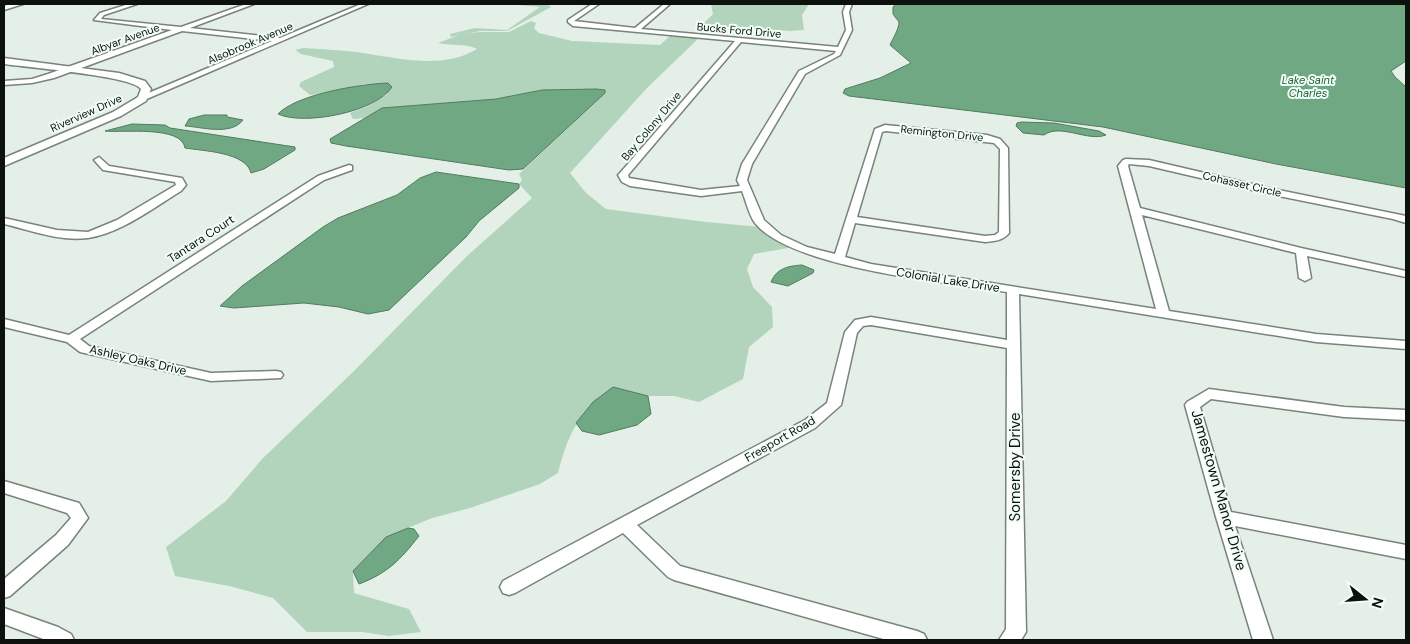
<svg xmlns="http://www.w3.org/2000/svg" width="1410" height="644" font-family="'DM Sans',sans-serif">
  <rect width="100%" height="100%" fill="#e4f0e7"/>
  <g fill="#b2d4bc">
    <path d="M 507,4 L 547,4 L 551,7 L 507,31 L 480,31 L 451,37 L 450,34 L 475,28 L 507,30 L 540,7 Z"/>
    <path d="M 711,4 L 809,4 L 802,15 L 804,30 L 790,31 L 702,25 L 713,14 Z"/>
    <path d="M 531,21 L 536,23 L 534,28 L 539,33 L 572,41 L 660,45 L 672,34 L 700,37 L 647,88 L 570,173 L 586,193 L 606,209 L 706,222 L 761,227 L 794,247 L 754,254 L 747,269 L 753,287 L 772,307 L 773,327 L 749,347 L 743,379 L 699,402 L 674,396 L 648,396 L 613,387 C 578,414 569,431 558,473 L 540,484 L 470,508 L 432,518 L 386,537 L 353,571 L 354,593 L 409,609 L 421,632 L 389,636 L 362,632 L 307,632 L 273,598 L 229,586 L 175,576 L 166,547 L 226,501 L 263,458 L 353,372 L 467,256 L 532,198 L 519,184 L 522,180 L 519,174 L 605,93 L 605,90 L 596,89 L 542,90 L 496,99 L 382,108 L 365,118 L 353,119 L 350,113 L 368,106 L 388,94 L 365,84 L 327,93 L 310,95 L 299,86 L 301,82 L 334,67 L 333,61 L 301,54 L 295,50 L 303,48 C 320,49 339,50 356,52 C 395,57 441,71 477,49 C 467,43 450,46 438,43 L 462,34 L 480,32 L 509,32 Z"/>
  </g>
  <g fill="#6fa882" stroke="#527b5f">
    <path d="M 896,4 L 1406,4 L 1406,61 L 1391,71 L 1395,77 L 1406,87 L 1406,188 L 1276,164 L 1103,127 L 849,96 L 843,93 L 845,89 L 880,78 L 911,63 L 890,45 C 893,38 899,29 899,22 L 893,14 L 893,7 Z"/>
    <path d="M 388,83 L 392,87 C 376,112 304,126 278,114 C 297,94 361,84 388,83 Z"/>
    <path d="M 596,89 L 605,90 L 605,93 L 523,169 L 509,170 L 346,146 L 331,143 L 330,139 L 382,108 L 496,99 L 542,90 Z"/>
    <path d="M 204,115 L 227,115 L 227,117 L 243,120 C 231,136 202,127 185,126 L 189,119 Z"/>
    <path d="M 1021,122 L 1054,123 L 1099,131 L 1106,135 C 1087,142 1061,123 1044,135 L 1023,133 L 1016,126 L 1017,123 Z"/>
    <path d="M 132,124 L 165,125 L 170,128 L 295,147 L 295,150 L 264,169 L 251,173 C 246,152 203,151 185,148 C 182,125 121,133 105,131 Z"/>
    <path d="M 436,172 L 519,184 L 519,188 L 479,221 L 466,237 L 389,310 L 368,314 L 339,307 L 304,303 L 234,308 L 220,306 L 242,286 L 323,227 L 338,218 L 397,195 L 420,178 Z"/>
    <path d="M 802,265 L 814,270 L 813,273 L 788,286 L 771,282 C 777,268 788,266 802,265 Z"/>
    <path d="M 613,387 L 648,396 L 651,414 L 637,425 L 599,435 L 582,431 L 576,423 L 593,402 Z"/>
    <path d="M 408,528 L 414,529 L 419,536 C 400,560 388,573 359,584 L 353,571 L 386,537 Z"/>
  </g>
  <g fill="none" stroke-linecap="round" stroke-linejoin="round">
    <defs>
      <g id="minor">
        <path d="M 129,4 L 137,4 L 104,15 L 101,19 L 181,27 L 246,4 L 254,4 L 190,28 L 280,38 L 361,4 L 368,4 L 142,101 L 139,101 L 139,97 L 272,41 L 182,31 L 54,78 L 32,83 L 4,85 L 4,81 L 32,79 L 48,74 L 172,30 L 94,20 L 100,13 Z"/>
        <path d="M 592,4 L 599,4 L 574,21 L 635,28 L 664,4 L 670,4 L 641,29 L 838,47 L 846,30 L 843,12 L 846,4 L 852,4 L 849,12 L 852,30 L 840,55 L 805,74 L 752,164 L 747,180 L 764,220 L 781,235 L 807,247 L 835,254 L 875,129 L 885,125 L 987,135 L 1000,139 L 1008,148 L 1009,233 C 1002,241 995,241 985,242 L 855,223 L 845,257 L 871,264 L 1156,309 L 1118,166 L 1123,160 L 1126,159 L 1149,160 L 1269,188 L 1406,216 L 1406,223 L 1393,219 L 1269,194 L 1149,166 L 1129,164 L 1128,166 L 1140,208 L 1301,248 L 1406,271 L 1406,277 L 1307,256 L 1311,278 L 1305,281 L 1299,278 L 1296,253 L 1142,215 L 1169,311 L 1316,334 L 1406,341 L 1406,349 L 1316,342 L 1019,294 L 1026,632 L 1021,640 L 999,640 L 1006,629 L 1007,348 L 871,325 L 863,326 L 857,333 L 841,405 L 815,428 L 637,525 L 680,566 L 917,631 L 924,634 L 927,640 L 887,640 L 674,580 L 668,577 L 623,533 L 515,593 L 509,595 L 503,593 L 500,587 L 503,581 L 805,420 L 827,403 L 845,332 L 855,320 L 871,317 L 1007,340 L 1007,292 C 949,283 791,268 755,223 C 749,215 746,201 742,191 L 701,196 L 630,186 L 622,182 L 618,175 L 620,173 L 735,41 L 573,26 L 568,22 L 568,20 ZM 741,42 L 836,51 L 834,54 L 799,71 L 742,164 L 737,180 L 740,186 L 701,190 L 629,178 L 628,175 ZM 886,131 L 994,143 L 1000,149 L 999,232 L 995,235 L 985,236 L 857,217 L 882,132 Z"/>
        <path d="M 99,157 L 109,166 L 182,178 L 186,185 L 181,191 C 153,208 121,233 88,238 C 60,242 30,230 4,224 L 4,218 L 57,230 L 88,232 L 117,220 L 176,185 L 175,182 L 103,170 L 94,160 Z"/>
        <path d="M 349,165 L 352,166 L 352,170 L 324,180 L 80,339 L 89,346 L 211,373 L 276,371 L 281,372 L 283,375 L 281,378 L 211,381 L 80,352 L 67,342 L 4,327 L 4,319 L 69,335 L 318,176 Z"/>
        <path d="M 1209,389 L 1344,407 L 1406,410 L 1406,420 L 1344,417 L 1211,399 L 1200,407 L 1231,512 L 1406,545 L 1406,559 L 1235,526 L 1273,640 L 1253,640 L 1216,517 L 1185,405 L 1187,402 Z"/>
        <path d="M 4,481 L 79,503 L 88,518 L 68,545 L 10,596 L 4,598 L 4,579 L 56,535 L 71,518 L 67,513 L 4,493 Z"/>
        <path d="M 4,608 L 58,627 L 71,634 L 74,640 L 46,640 L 4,624 Z"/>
      </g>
      <g id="tertiary">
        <path d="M 11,4 L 23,4 L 4,10 L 4,6 Z"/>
        <path d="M 4,58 L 119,73 L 145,81 L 151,89 L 146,101 L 121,116 L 4,166 L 4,158 L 113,112 L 138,97 L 141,89 C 133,76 25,67 4,64 Z"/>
      </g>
    </defs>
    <use href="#minor" stroke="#78837b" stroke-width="3"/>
    <use href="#tertiary" stroke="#78837b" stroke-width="3"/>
    <use href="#minor" fill="#fff" fill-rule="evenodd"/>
    <use href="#tertiary" fill="#fff" fill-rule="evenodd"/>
  </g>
  <g text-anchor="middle" stroke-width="4" stroke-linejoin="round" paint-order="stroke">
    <g font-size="11" fill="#0d110e" stroke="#f1fef5">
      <text transform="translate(739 30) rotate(5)" y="4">Bucks Ford Drive</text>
      <text transform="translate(125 39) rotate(-20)" y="4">Albyar Avenue</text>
      <text transform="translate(250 43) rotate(-23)" y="4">Alsobrook Avenue</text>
      <text transform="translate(86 113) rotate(-24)" y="4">Riverview Drive</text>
      <text transform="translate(651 126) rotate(-50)" y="4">Bay Colony Drive</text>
      <text transform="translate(942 133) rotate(6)" y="4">Remington Drive</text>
      <text transform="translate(1242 184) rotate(13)" y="4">Cohasset Circle</text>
    </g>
    <g font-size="11" font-style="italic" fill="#22633d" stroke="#f1fef5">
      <text x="1308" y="84">Lake Saint<tspan x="1308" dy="13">Charles</tspan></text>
    </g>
    <g font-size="12" fill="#0d110e" stroke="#f1fef5">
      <text transform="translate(201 239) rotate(-33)" y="4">Tantara Court</text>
      <text transform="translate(948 280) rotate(9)" y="4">Colonial Lake Drive</text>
      <text transform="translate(138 360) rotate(13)" y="4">Ashley Oaks Drive</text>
      <text transform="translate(780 439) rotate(-30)" y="4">Freeport Road</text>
    </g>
    <g font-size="15" fill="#0d110e" stroke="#f1fef5">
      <text transform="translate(1015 467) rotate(-90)" y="5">Somersby Drive</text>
      <text transform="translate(1219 490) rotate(74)" y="5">Jamestown Manor Drive</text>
    </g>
  </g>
  <rect width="1410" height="644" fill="none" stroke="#0d110e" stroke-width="10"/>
  <g transform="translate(1365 599) rotate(107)" stroke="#f1fef5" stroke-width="4" paint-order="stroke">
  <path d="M0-4L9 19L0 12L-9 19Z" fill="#0d110e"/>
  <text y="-8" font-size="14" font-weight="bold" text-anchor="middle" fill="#0d110e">N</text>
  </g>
</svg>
